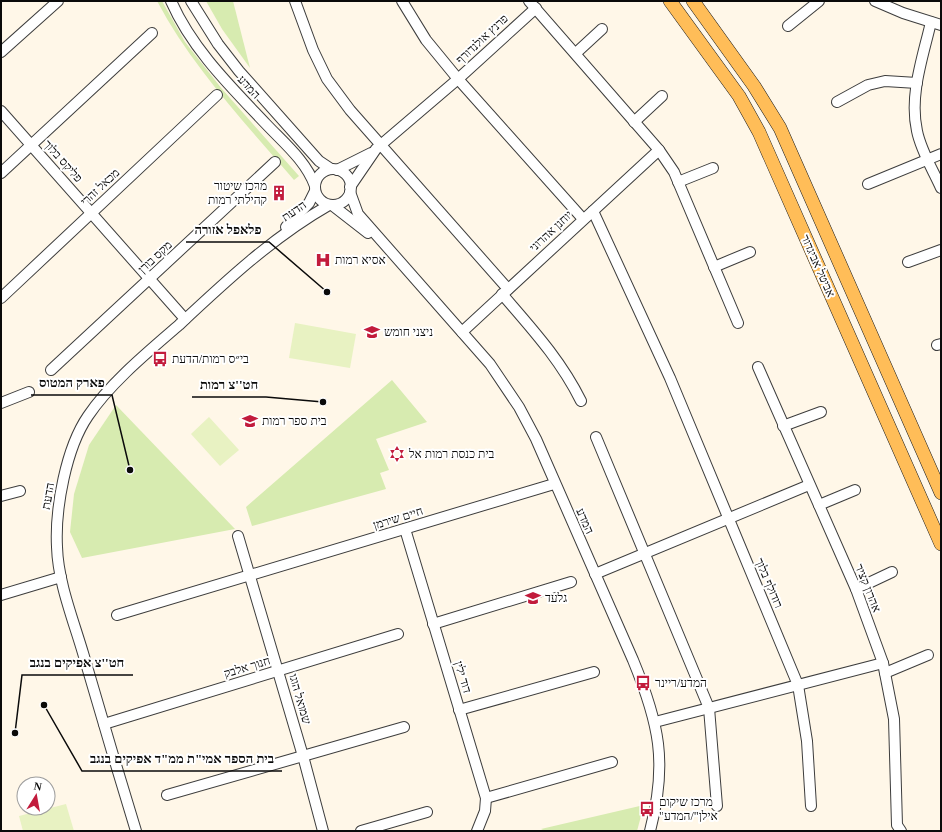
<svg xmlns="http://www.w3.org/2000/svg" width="942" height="832" font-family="'Times New Roman',Heebo,serif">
  <rect width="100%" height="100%" fill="#fff7e8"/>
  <g fill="#d7ebb0">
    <path d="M 157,1 L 162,1 L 185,42 L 222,89 L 299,176 L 294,180 C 245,123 192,67 157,1 Z"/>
    <path d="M 206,1 L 233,1 L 250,68 L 222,29 Z"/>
    <path d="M 392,380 L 427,422 L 376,439 L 389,470 L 380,473 L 386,489 L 252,526 L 246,507 Z"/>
    <path d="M 116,405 L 235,529 L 82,558 L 70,532 L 74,494 L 89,445 Z"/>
    <path d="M 644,805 L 637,831 L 545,831 L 541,829 Z"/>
  </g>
  <g fill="#e8f2c2">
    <path d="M 295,323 L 356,334 L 350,368 L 289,358 Z"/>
    <path d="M 209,417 L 239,450 L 220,466 L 191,434 Z"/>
    <path d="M 66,804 L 74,831 L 23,831 L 19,816 Z"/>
  </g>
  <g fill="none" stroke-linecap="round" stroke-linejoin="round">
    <defs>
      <g id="minor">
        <path d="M 171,1 C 192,49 231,87 266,124 C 284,143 306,161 315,186"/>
        <path d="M 191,1 L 218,44 L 239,71 L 319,161 L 331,169"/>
        <path d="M 295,1 L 313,50 L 327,79 L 350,110 L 508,289"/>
        <path d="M 402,1 L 426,40 L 458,79 L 583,219"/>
        <path d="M 529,1 L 659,150 L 674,172 L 738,323"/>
        <path d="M 875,1 L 903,13 L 941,25"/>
        <path d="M 931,22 C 923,57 909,95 917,131 C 921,151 933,170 941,188"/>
        <path d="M 788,26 L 819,1"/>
        <path d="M 1,52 L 58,1"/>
        <path d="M 576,53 L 602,29"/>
        <path d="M 837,102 L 868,85 L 885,81 L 917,83"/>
        <path d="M 1,111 L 185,319"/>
        <path d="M 634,122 L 662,96"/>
        <circle cx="333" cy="187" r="18"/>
        <path d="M 337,170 L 371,153"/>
        <path d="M 1,173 L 152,33"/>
        <path d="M 678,182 L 713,168"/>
        <path d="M 868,184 L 941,154"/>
        <path d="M 350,187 L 376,149 L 458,79 L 536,8"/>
        <path d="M 350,192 L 358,214 L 490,364 L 519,407 L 536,439 L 633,660 C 659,723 668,763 650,831"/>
        <path d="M 332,205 L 368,233"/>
        <path d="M 593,211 L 670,378 L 798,685 L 807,741 L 811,806"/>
        <path d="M 286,227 L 309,203 L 315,191"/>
        <path d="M 908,262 L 941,250"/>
        <path d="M 714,267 L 750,252"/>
        <path d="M 502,294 C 532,329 560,359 581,401"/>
        <path d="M 1,298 L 217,95"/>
        <path d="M 462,332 L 659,150"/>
        <path d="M 937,345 L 941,344"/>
        <path d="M 758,367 L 856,589 L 883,663 L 894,719 L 897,825 L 901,831"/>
        <path d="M 51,370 L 275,162"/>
        <path d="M 1,403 L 29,392"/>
        <path d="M 783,426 L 821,412"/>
        <path d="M 596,437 L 709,708 L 717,806"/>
        <path d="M 1,496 L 20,491"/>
        <path d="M 819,505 L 855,490"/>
        <path d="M 405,529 L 486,798 L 485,811 L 477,831"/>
        <path d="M 238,536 L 303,756 L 323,831"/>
        <path d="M 595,574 L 809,485"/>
        <path d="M 856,589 L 892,572"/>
        <path d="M 1,595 L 61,577"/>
        <path d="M 117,615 L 554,484"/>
        <path d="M 433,624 L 571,582"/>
        <path d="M 885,673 L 928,655"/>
        <path d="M 459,710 L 594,672"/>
        <path d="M 655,722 L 883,663"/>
        <path d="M 104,724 L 398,634"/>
        <path d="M 167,795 L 404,727"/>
        <path d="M 486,798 L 612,762"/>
        <path d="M 136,831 C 118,772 100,712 83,653 C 73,619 58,582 57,547 C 55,508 66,448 88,416 C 110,383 149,351 179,325 C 226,281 273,237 329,205"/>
        <path d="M 361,831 L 427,812"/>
      </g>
      <g id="major">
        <path d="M 670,1 L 739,96 L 759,132 L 941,544"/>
        <path d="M 693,1 L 754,86 L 780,128 L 941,493"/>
      </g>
    </defs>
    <use href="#minor" stroke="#3d3d3d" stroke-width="12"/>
    <use href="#major" stroke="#1b1b1b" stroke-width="14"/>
    <use href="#minor" stroke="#fff" stroke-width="10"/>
    <use href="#major" stroke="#ffbd58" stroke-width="13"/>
  </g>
  <defs>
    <symbol id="building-bare" viewBox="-9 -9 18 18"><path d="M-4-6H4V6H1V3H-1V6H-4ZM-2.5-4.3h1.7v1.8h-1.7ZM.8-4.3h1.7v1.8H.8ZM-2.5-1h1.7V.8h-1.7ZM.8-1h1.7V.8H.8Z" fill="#c21b3c" stroke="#fff" stroke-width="2.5" paint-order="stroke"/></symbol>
    <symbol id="hospital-bare" viewBox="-9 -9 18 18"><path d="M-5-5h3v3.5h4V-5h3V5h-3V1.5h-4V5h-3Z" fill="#c21b3c" stroke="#fff" stroke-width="2.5" paint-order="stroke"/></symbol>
    <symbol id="school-bare" viewBox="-9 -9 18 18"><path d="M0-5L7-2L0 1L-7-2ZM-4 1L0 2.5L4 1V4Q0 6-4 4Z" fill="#c21b3c" stroke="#fff" stroke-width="2.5" paint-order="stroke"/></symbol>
    <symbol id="bus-bare" viewBox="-9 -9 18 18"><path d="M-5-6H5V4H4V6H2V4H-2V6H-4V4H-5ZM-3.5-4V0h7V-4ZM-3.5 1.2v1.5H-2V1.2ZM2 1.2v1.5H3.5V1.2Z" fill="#c21b3c" stroke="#fff" stroke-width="2.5" paint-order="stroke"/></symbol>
    <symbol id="synagogue-bare" viewBox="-9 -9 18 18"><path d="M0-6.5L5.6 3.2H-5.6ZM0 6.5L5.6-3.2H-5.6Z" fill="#c21b3c" stroke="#fff" stroke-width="2.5" paint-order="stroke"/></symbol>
  </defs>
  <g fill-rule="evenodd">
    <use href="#building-bare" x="268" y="182" width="22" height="22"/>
    <use href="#hospital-bare" x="312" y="249" width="22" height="22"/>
    <use href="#school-bare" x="361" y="321" width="22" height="22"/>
    <use href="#bus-bare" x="149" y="348" width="22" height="22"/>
    <use href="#school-bare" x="239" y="410" width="22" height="22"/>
    <use href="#synagogue-bare" x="386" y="443" width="22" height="22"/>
    <use href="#school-bare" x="522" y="587" width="22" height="22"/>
    <use href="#bus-bare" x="632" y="672" width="22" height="22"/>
    <use href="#bus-bare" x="636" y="798" width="22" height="22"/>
  </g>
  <g text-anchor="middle" stroke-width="4" stroke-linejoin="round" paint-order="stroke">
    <g font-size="12" fill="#0a0a0a" stroke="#fff">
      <text transform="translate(482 39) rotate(-43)" y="4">פרנץ אולנדורף</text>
      <text transform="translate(249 87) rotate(47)" y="4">המדע</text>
      <text transform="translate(63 161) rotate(48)" y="4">פליקס בלוך</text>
      <text transform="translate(100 187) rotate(-43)" y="4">מכאל זהרי</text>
      <text transform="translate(294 211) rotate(-34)" y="4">הדעת</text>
      <text transform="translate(551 231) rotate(-43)" y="4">יוחנן אהרוני</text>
      <text transform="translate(155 257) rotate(-43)" y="4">מקס בורן</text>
      <text transform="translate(818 266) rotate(66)" y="4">אביטל אביגדור</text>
      <text transform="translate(48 496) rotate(-80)" y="4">הדעת</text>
      <text transform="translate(398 518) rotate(-17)" y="4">חיים שירמן</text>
      <text transform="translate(585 521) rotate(66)" y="4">המדע</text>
      <text transform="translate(769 583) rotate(67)" y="4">רודולף בלוך</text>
      <text transform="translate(868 588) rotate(68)" y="4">אהרון קציר</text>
      <text transform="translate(247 667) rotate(-17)" y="4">חנוך אלבק</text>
      <text transform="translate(463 677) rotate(73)" y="4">דוד ילין</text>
      <text transform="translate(300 699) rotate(74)" y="4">שמואל הוגו</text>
    </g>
    <g font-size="12" fill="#0a0a0a" stroke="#fff" text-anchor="start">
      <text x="267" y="190" text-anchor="end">מרכז שיטור<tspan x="267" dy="14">קהילתי רמות</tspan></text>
      <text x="335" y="264">אסיא רמות</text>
      <text x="384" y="336">ניצני חומש</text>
      <text x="172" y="363">בי״ס רמות/הדעת</text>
      <text x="262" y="425">בית ספר רמות</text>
      <text x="409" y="458">בית כנסת רמות אל</text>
      <text x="545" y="602">גלעד</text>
      <text x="655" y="687">המדע/ריינר</text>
      <text x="659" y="806">מרכז שיקום<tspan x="659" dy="14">"אילן"/המדע</tspan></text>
    </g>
  </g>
  <path fill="none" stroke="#0a0a0a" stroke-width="1.5" d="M327 292L269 242H186M130 470L112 395H31M323 402L266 397H192M15 733L22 675H133M44 705L82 771H282"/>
  <g fill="#0a0a0a" stroke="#fff" stroke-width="1.5">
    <circle cx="327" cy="292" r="4"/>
    <circle cx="130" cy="470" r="4"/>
    <circle cx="323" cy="402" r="4"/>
    <circle cx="15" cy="733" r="4"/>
    <circle cx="44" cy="705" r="4"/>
  </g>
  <g font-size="13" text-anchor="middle" font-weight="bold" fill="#0a0a0a" stroke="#fff" stroke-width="4" stroke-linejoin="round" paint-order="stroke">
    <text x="228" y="234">פלאפל אזורה</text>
    <text x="72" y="387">פארק המטוס</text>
    <text x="229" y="389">חט''צ רמות</text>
    <text x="77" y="667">חט''צ אפיקים בנגב</text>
    <text x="182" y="763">בית הספר אמי"ת ממ"ד אפיקים בנגב</text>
  </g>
  <rect width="942" height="832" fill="none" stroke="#0a0a0a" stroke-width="4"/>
  <g transform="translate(36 796) rotate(11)"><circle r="19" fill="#ffffff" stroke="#9d9d9d"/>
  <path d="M0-3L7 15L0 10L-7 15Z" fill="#c21b3c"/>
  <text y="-6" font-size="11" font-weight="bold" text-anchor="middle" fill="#0a0a0a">N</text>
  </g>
</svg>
